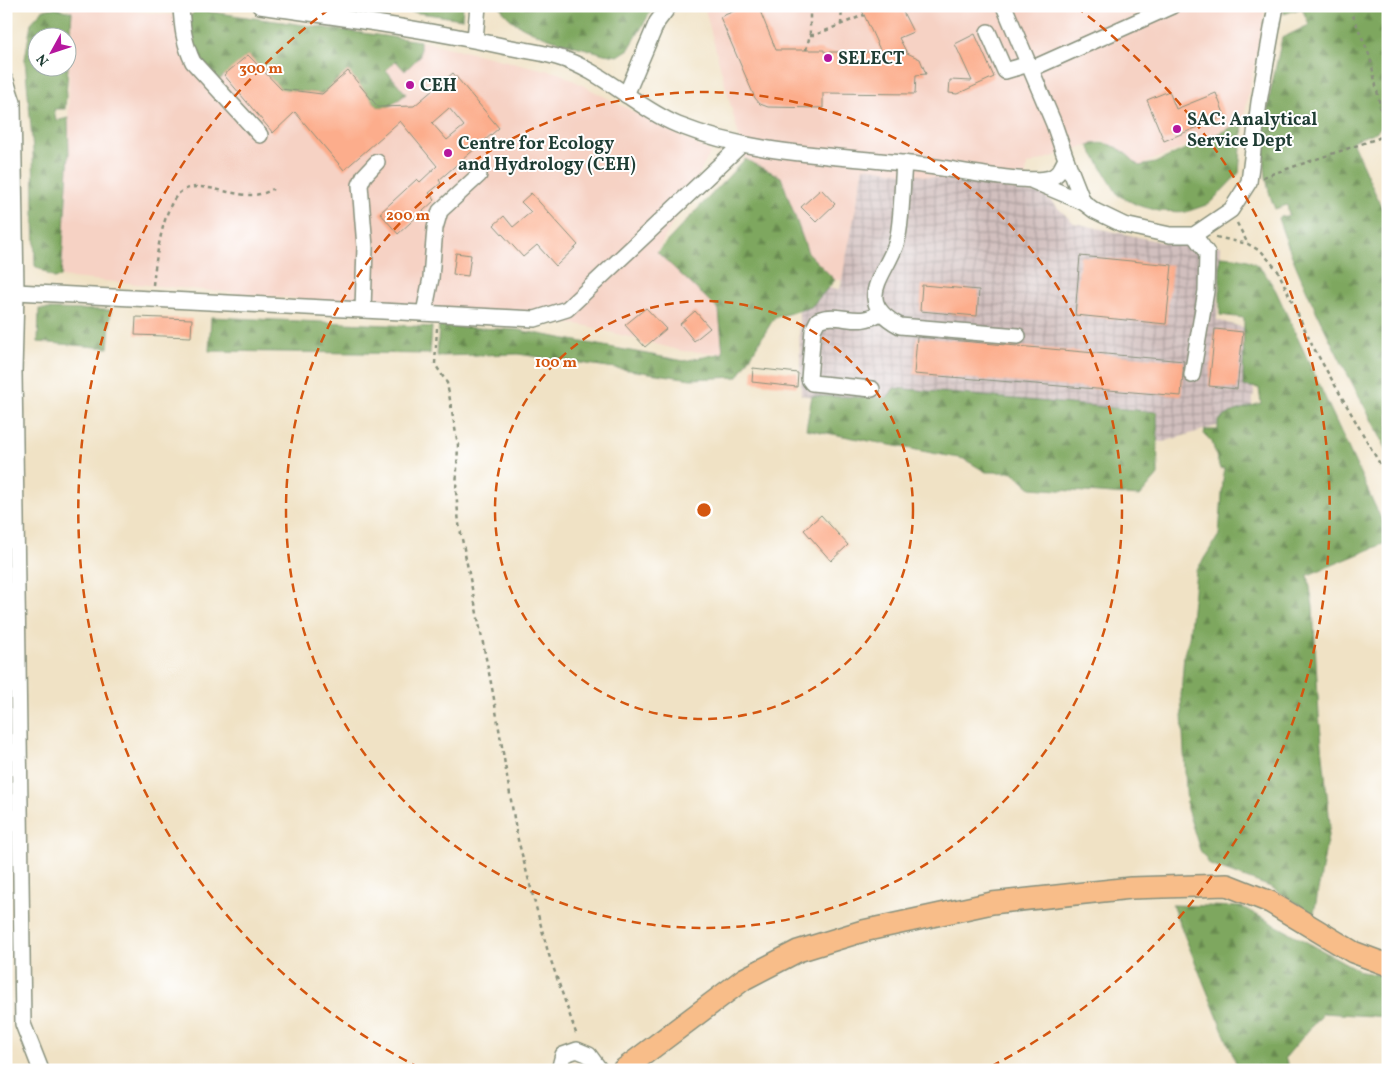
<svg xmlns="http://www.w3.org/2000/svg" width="1394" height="1076" font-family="Vollkorn,serif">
  <defs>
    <pattern id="industrial-grid" width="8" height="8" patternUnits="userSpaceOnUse" patternTransform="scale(1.25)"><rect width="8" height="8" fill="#d1bfbe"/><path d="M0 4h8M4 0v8" fill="none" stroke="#a99c9b"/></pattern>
    <pattern id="forest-firs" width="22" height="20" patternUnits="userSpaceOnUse" patternTransform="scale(1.25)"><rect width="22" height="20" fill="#7ea75f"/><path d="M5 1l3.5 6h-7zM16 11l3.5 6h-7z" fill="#67894f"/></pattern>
  </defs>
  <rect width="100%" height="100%" fill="#fff"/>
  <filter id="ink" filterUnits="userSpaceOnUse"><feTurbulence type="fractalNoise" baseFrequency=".02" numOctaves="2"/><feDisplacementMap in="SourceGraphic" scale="10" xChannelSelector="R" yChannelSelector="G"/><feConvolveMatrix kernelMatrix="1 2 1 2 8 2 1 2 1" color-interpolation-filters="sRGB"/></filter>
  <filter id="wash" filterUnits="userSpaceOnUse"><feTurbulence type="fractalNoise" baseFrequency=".0096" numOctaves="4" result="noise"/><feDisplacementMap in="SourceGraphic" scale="20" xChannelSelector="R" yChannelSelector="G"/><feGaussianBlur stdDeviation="1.12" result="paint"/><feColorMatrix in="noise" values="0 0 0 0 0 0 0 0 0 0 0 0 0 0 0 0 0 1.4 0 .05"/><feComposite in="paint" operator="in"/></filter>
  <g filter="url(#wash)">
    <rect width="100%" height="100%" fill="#f0e2c5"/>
    <g fill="#f6d2c4">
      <path d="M 70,6 L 89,6 L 420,41 L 559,73 L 711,152 L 657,252 L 719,310 L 724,353 L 682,351 L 583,325 L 61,277 L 68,146 Z"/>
      <path d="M 704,6 L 1266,6 L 1243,122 L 1139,166 L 1115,146 L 1102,141 L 1088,145 L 1027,165 L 1024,191 L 864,167 L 842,280 L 835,280 L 808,253 L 781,177 L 745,159 Z"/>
    </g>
    <path fill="url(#industrial-grid)" d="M 864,167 L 1043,194 L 1074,223 L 1171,244 L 1221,246 L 1217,320 L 1245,328 L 1254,393 L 1250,416 L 1163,442 L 801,395 L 798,286 L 840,289 Z"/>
    <g fill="url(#forest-firs)" stroke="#4e724a" fill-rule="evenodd">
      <path d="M 370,6 L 463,6 L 462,19 Z"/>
      <path d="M 500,6 L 654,6 L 629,49 L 618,56 L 604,54 C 576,45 512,34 500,6 Z"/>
      <path d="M 1284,6 L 1388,6 L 1388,121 L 1376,132 L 1352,141 L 1388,222 L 1388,452 C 1349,375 1306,301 1278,218 L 1289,215 L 1287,205 L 1275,209 C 1252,155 1271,92 1282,38 L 1309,25 L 1302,8 L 1284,14 Z"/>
      <path d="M 54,8 L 72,12 L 65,109 L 54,109 L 56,121 L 68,118 L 69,153 L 61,277 L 54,278 L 35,266 L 33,151 L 25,59 L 31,23 L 43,10 ZM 38,38 L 68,38 L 68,68 L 38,68 Z"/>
      <path d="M 196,10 L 420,41 L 420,56 L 405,71 L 396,61 L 386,70 L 406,94 L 390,106 L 378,107 L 348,71 L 322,94 L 281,89 L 248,55 L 219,80 L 194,51 L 188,18 Z"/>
      <path d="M 1243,122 L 1239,173 L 1209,204 L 1186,212 L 1159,211 L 1137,205 L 1118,195 L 1088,145 C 1111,139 1123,150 1139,166 L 1155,163 Z"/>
      <path d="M 745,159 L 781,177 L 808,253 L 835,280 L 811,307 L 774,318 L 738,377 L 691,379 L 518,354 L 437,356 L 439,326 L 518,330 L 684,361 L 723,353 L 719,310 L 657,252 Z"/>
      <path d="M 1220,256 C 1254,258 1259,262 1276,291 L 1388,534 L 1388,542 L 1308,575 L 1313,607 L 1319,715 L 1330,824 L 1314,914 L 1271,887 L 1210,865 L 1200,850 L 1187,809 L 1181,695 L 1184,654 L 1189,638 L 1196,571 L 1219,535 L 1224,468 L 1220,469 L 1212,442 L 1204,434 L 1205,430 L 1218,430 L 1218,421 L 1232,412 L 1261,403 L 1259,388 L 1243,386 L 1244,318 L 1220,315 Z"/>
      <path d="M 39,309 L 111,310 L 108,348 L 38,342 Z"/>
      <path d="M 211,317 L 432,327 L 430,354 L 209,351 Z"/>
      <path d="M 894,388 L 1157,412 L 1158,475 L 1140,496 L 1031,488 L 1013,472 L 986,472 L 964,459 L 806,429 L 812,396 L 887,398 Z"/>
      <path d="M 1172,905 L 1242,907 L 1362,972 L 1388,976 L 1388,1017 L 1323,1013 L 1285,1058 L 1290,1070 L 1239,1070 Z"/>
    </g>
    <g id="blocks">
      <g fill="#fcad8c" fill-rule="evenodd">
        <path d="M 746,6 L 758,6 L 776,50 L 824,50 L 824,52 L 881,52 L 860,6 L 900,6 L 913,32 L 899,38 L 907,53 L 920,59 L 926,74 L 916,75 L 915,94 L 823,93 L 823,108 L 768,107 L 760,104 L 755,98 L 720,17 Z"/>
        <path d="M 975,34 L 994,77 L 957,94 L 949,93 L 950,80 L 972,81 L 955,44 Z"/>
        <path d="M 248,55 L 281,89 L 322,94 L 348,71 L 378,107 L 414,106 L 453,73 L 499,128 L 439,180 L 441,183 L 429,193 L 435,200 L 398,234 L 380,213 L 417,179 L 420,182 L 437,166 L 400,121 L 344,170 L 295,112 L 273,133 L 224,75 ZM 449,108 L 464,126 L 447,140 L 432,123 Z"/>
        <path d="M 1169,91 L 1176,109 L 1216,93 L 1225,116 L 1164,141 L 1147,100 Z"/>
        <path d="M 821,189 L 835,204 L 816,222 L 801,207 Z"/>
        <path d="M 531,193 L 578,245 L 556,266 L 537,245 L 523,257 L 494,225 L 504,216 L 513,227 L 531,212 L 521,202 Z"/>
        <path d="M 456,253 L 471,255 L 468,276 L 453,274 Z"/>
        <path d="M 1080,256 L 1172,265 L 1166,324 L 1075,315 Z"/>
        <path d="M 922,285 L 979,290 L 977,316 L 920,311 Z"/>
        <path d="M 646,308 L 666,329 L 645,347 L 625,325 Z"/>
        <path d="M 695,311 L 710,328 L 694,341 L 680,324 Z"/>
        <path d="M 136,317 L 192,319 L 191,337 L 135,335 Z"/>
        <path d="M 1215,329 L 1243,332 L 1237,389 L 1209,386 Z"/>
        <path d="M 917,337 L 1184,361 L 1181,396 L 914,374 Z"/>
        <path d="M 753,368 L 798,373 L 797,387 L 752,382 Z"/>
        <path d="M 821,515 L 848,545 L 831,561 L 804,530 Z"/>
      </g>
    </g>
  </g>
  <g filter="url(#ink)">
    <use href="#blocks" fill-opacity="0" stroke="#88907c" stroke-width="1"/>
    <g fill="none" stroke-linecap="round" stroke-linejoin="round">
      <defs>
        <g id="minor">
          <path d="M 181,6 C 182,26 184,44 193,62 L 260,135"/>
          <path d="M 260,6 C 343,18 425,29 507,47 C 523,50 540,52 557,57 C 600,69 637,108 678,125 C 758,157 844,155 928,166 C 954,169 1029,185 1050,178 C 1059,175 1062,167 1066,159 L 1054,124 L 1004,6"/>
          <path d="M 988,32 L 1005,71 L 1029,64"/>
          <path d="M 475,39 L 478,6"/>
          <path d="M 1031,69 L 1172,6"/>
          <path d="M 6,81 L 13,102 L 16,292 L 14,372 L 23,1024 L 41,1070"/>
          <path d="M 626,95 L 657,22 L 669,6"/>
          <path d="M 1066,159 L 1083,202 L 1095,211 L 1124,225 L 1170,235 L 1194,235 L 1231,210 L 1249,182 L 1259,102 L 1276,6"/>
          <path d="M 904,163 C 902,184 902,227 896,244 C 884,278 853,301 900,326 L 1018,336"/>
          <path d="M 1033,181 L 1083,202"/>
          <path d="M 16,292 L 535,319 L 567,309 L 741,145"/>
          <path d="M 363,310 L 365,247 L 360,185 L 364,176 L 377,162"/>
          <path d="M 424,313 L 431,278 L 435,228 L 440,211 L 479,175"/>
          <path d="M 1192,375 L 1206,291 L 1207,253 L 1194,235"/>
          <path d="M 872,389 L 812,383 L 809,379 L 813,330 L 818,320 C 840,311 858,329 881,312"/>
          <path d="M 559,1070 L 563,1055 L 577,1050 L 589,1055 L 600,1070"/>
        </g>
        <path id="highway" d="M 623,1070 L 744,979 L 798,951 L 863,931 L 992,903 L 1131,888 L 1227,885 L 1270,902 L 1353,952 L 1388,965"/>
      </defs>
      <use href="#minor" stroke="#88907c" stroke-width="18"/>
      <use href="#highway" stroke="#88907c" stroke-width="24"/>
      <g stroke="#88907c" stroke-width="2.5" stroke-dasharray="4 4" stroke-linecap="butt">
        <path d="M 64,6 L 65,8 L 67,6"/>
        <path d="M 841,25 L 842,6"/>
        <path d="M 810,35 L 815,35 L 864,15"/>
        <path d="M 806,50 L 810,35 L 810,6"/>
        <path d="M 1263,177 L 1379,138 L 1385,129 L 1370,57 L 1349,6"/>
        <path d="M 1237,223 L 1248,244"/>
        <path d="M 1216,237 L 1248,244 L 1262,252 L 1278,271 L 1312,345 L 1388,478"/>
        <path d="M 153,285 C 155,264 163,202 182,191 C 195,183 214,189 228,192 C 244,195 258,198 273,189"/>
        <path d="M 437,328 L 435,364 L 447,383 L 458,445 L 456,491 L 459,524 L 493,693 L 517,836 L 548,952 L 577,1036"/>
      </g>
      <use href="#minor" stroke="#fff" stroke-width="15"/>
      <use href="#highway" stroke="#f8bd89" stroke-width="21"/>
    </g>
  </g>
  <g fill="none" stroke="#d45610" stroke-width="2.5" stroke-dasharray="9 6">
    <circle cx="704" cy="510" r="209"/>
    <circle cx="704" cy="510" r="418"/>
    <path d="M420 1068A626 626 0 0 1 332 7M1076 7A626 626 0 0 1 988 1068"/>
  </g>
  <g fill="#b5179e" stroke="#fff" stroke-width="2">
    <circle cx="828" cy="58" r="5"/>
    <circle cx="410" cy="85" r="5"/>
    <circle cx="1177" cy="129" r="5"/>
    <circle cx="448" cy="153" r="5"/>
  </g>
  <g text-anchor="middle" stroke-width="4" stroke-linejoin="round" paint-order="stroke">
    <g font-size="18" font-weight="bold" fill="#1f3d34" stroke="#fff" text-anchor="start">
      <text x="838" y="64">SELECT</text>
      <text x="420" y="91">CEH</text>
      <text x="1187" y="125">SAC: Analytical<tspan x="1187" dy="21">Service Dept</tspan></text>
      <text x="458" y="149">Centre for Ecology<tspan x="458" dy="21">and Hydrology (CEH)</tspan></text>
    </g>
  </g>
  <circle cx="704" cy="510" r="8" fill="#d45610" stroke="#fff" stroke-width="2.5"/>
  <g font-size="15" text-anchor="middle" font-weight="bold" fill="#d45610" stroke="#fff" stroke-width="4" stroke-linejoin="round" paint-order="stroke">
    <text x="261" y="73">300 m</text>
    <text x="408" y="220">200 m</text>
    <text x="556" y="367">100 m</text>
  </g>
  <rect width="1394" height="1076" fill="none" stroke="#fff" stroke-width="25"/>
  <g transform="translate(52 52) rotate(230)"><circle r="24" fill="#ffffff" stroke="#a5b1ae"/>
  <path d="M0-4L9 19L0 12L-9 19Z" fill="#b5179e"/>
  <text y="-8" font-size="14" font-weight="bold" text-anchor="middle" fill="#1f3d34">N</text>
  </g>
</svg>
